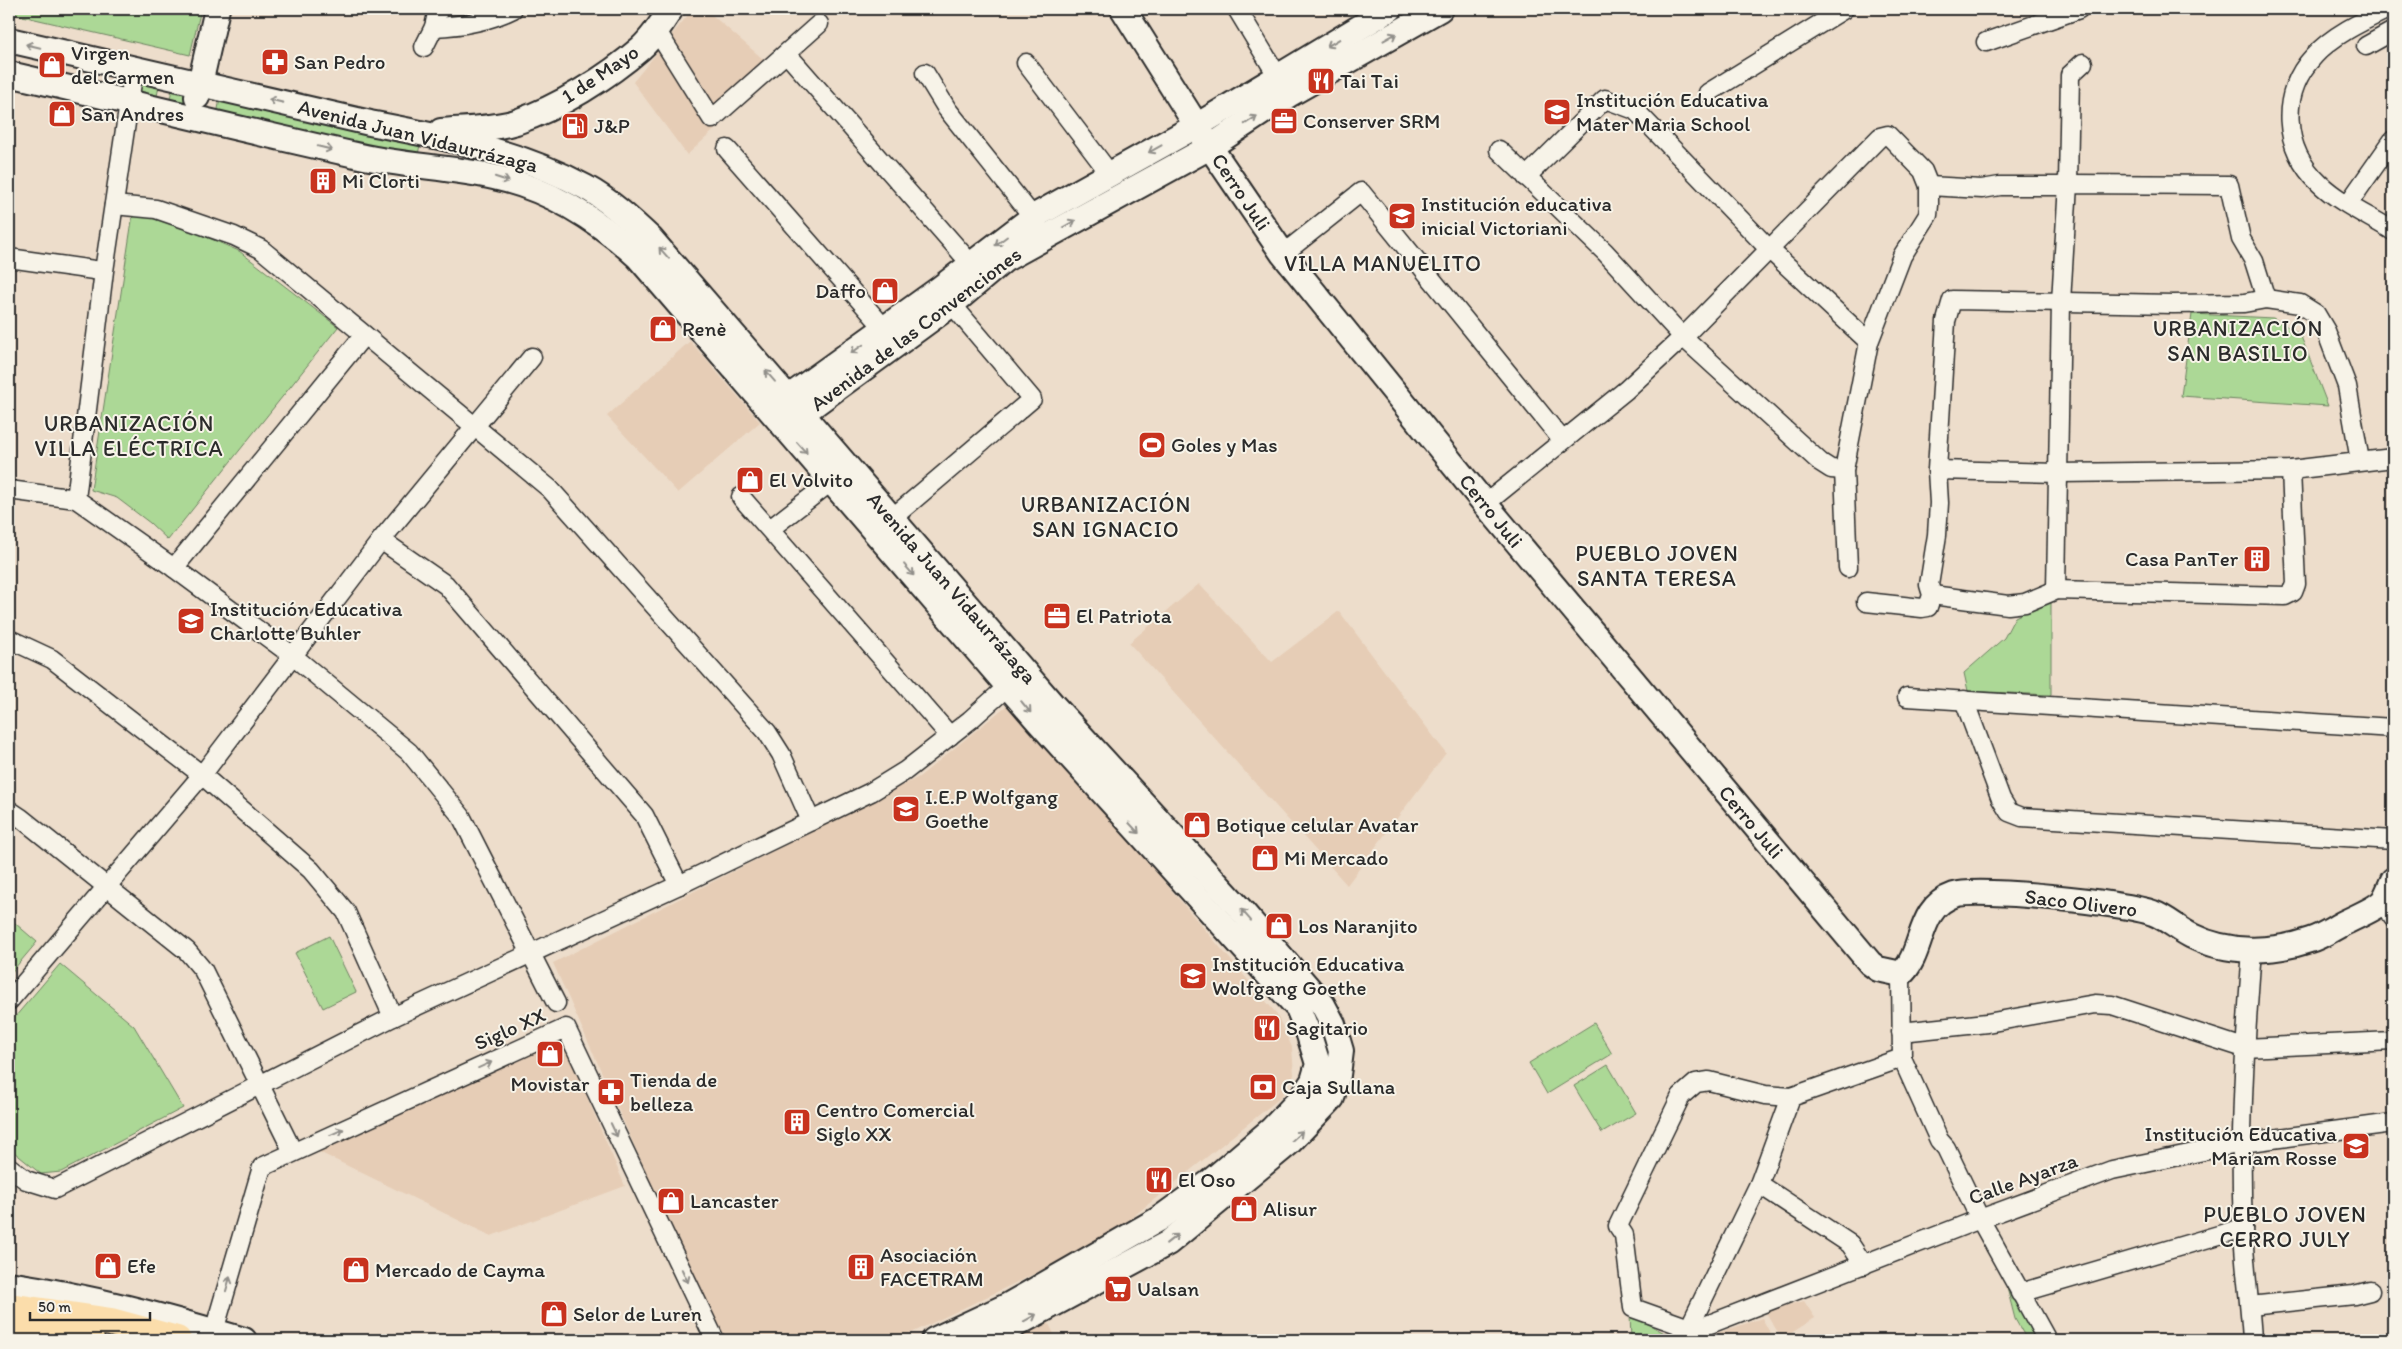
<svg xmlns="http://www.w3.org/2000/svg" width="2402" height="1349" font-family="Itim,sans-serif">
  <rect width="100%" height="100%" fill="#edddcb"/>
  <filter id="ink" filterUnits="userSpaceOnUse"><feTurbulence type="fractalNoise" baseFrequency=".02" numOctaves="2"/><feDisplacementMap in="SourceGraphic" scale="10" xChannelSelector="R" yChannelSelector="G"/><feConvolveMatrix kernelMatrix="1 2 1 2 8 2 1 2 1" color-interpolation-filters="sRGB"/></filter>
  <g filter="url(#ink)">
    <g fill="#e6cdb6">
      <path d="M 693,9 L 705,9 L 778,72 L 687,155 L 633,82 Z"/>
      <path d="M 690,341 L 760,422 L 678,493 L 607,416 Z"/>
      <path d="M 1199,584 L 1272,662 L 1339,611 L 1446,753 L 1347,885 L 1129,643 Z"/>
      <path d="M 1011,702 L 1276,1013 L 1292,1047 L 1294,1075 L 1280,1098 L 1104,1240 L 897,1340 L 721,1340 L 553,963 L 919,777 Z"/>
      <path d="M 563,1041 L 625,1186 L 491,1236 L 313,1149 Z"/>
      <path d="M 1804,1301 L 1815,1318 L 1782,1339 L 1765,1311 Z"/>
      <path d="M 1762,1318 L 1774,1340 L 1697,1340 Z"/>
      <path d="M 1048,1322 L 1057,1340 L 1007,1340 Z"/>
    </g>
    <g fill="#acd896" stroke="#6c8260">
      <path d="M 9,9 L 201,9 L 190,55 L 9,13 Z"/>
      <path d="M 145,83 L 159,86 L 156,101 L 139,94 L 139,87 Z"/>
      <path d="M 172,89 L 188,93 L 185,108 L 169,104 Z"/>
      <path d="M 220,99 L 420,145 L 417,159 L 217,114 Z"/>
      <path d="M 133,214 L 176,224 L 239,251 L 338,327 L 168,540 L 150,523 L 117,498 L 91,490 Z"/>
      <path d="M 2192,314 L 2273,318 L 2300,334 L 2328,406 L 2181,396 Z"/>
      <path d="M 2051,600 L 2051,695 L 1968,691 L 1964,673 L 2004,638 L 2015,617 Z"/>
      <path d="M 9,918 L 37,942 L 9,975 Z"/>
      <path d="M 329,936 L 356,992 L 323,1008 L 295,953 Z"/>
      <path d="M 60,964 L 134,1026 L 183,1108 L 61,1172 L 41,1174 L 9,1148 L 9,1024 Z"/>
      <path d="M 1594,1023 L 1612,1054 L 1547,1094 L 1529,1063 Z"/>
      <path d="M 1608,1065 L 1636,1113 L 1602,1133 L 1574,1086 Z"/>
      <path d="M 2005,1280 L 2038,1340 L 2027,1340 L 2015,1319 Z"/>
      <path d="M 1630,1314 L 1668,1335 L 1664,1340 L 1631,1340 Z"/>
    </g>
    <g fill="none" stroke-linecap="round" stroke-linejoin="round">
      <defs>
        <g id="street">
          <path d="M 1237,9 L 1283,85"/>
          <path d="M 2388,9 C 2363,21 2333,35 2314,56 C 2279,93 2282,149 2320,184 C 2340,203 2369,216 2393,231"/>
          <path d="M 434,27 C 461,26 489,21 513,9"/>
          <path d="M 657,31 L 712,119 L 819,24"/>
          <path d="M 1986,42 L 2079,9"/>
          <path d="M 2366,46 L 2393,31"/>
          <path d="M 424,47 L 434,27 L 438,9"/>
          <path d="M 787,54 L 971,264"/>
          <path d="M 1026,63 L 1110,174"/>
          <path d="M 925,73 L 947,109 L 1033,217 L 1038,227"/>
          <path d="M 1708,93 L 1844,9"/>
          <path d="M 727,149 L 892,337"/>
          <path d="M 1499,150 L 1605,252 L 1683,337 L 1820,462 L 1831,469 L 1844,470"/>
          <path d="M 1526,177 L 1605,99 L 1635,110 L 1770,250 L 1869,342"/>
          <path d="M 1929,186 L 1982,189 L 2000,186 L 2058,186 L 2068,184 L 2229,185 L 2241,239 L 2254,261 L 2266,299"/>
          <path d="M 2348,204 L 2393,140"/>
          <path d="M 114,205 L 156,209 L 234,236 L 261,249 L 550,489 L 767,732 L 781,754 L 811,821"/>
          <path d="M 1283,254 L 1361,192 L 1562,440"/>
          <path d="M 9,258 L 101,271"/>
          <path d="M 1937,470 L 2059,473 L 2291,470 L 2393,458"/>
          <path d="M 9,490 L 76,499 L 174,568 L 293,656 L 409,752 L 461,816 L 556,1003"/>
          <path d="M 741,497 L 950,736"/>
          <path d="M 76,499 L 104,271 L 134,69"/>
          <path d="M 1485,504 L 1626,390 L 1683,337 L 1880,137 L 1888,135 L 1923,171 L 1929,186 L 1929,205 L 1928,215 L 1902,256 L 1869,342 L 1844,470 L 1848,568"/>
          <path d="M 884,525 L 1032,399 L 945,296"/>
          <path d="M 770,529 L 832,481"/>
          <path d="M 381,540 L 446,585 L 644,815 L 679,885"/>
          <path d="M 174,568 L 364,335"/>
          <path d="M 2056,590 L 2061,302 L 2068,184 L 2070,75 L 2083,63"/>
          <path d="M 1932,595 L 2008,605 L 2025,603 L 2056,590 L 2285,596 L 2293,592 L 2296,584 L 2291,470"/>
          <path d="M 1866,602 L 1922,608 L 1928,607 L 1932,595 L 1929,585 L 1937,535 L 1939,503 L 1937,470 L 1946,321 L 1952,300 L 2173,304 L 2244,303 L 2266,299 L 2300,304 L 2316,314 L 2326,331 L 2347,386 L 2360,461"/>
          <path d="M 9,639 L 52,659 L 202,775 L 311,870 L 346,912 L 393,1017"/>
          <path d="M 1907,697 L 2393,728"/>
          <path d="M 1964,700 L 2001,799 L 2009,812 L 2022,817 L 2393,840"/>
          <path d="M 9,810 L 21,818 L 187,951 L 203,970 L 293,1152"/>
          <path d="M 2383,901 L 2393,918"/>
          <path d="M 2252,950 C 2245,1042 2239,1135 2243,1227 C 2244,1265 2250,1302 2252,1340"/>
          <path d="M 1901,974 L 1902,1058 L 1939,1140 L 1946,1148 L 1980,1219 L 2047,1340"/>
          <path d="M 9,1001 L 202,775 L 381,540 L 532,357"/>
          <path d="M 1901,1032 L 1987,1023 L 2095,1004 L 2112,1005 L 2244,1048 L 2393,1041"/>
          <path d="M 9,1167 L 26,1180 L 55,1189 L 393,1017 L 679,885 L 871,792 L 905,771 L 970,720 L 1008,686"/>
          <path d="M 1759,1184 L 1850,1244 L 1864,1265"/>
          <path d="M 2020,1293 L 2243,1228"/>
          <path d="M 2250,1306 L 2354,1295 L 2370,1291"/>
          <path d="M 1689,1328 L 1633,1308 L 1624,1235 L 1618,1226 L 1681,1096 L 1696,1083 L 1709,1081 L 1765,1095 L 1791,1097 L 1902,1058"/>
          <path d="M 214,1331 L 262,1167 L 566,1028 L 715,1340"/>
          <path d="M 1684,1334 L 1980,1219 L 2112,1170 L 2242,1143 L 2393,1123"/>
          <path d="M 1681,1337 L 1689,1328 L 1759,1184 L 1791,1097"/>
        </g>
        <g id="secondary">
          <path d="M 1123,9 L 1210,147 L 1283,254 L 1485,504 L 1870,963 L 1878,969 L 1901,974 C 1925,953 1916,908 1954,895 C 1978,887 2128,903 2153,913 C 2167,918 2179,930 2192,936 C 2228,954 2272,953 2310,940 C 2321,937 2331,930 2340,925 C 2351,919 2376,909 2383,901 C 2387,895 2390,886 2393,880"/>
          <path d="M 9,40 L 370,123 C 443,137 519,151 585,187 C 609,200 631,220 651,239 L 1053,705 L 1241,910 L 1323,1005 L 1333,1024 L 1341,1051 L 1338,1075 L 1332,1098 L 1289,1143 L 1168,1243 L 987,1340"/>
          <path d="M 9,74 C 126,101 242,130 360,156 C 404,166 450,167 494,177 C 549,189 598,220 638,257 L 1038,721 L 1298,1008 L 1309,1035 L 1318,1064 L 1313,1081 L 1303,1096 L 1271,1130 L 1210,1182 L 1159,1219 L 1007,1306 L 934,1340"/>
          <path d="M 197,97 L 217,9"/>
          <path d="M 441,131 C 465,129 493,129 516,122 C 558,108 608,77 641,48 C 653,37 662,23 671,9"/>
          <path d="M 775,407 L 939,289 L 1033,217 L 1198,125 L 1390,9"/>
          <path d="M 789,423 L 952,304 L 1004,260 L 1210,147 L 1290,94 L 1440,9"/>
          <path d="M 9,1284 C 89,1296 166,1317 244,1340"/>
        </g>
        <g id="highway">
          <path d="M 9,1307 L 111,1322 L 177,1340"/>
          <path d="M 9,1329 L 47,1332 L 90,1340"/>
        </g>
      </defs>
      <use href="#street" stroke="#2b2b2b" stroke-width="21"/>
      <use href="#secondary" stroke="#2b2b2b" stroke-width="28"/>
      <use href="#highway" stroke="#2b2b2b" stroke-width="31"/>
      <use href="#street" stroke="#f7f3e8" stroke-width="18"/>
      <use href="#secondary" stroke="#f7f3e8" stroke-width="24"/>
      <use href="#highway" stroke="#fbddab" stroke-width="28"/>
    </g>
    <defs><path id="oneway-shaft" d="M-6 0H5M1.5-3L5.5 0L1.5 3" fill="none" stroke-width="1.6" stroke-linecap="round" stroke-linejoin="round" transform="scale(1.25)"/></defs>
    <g stroke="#918f8a">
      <use href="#oneway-shaft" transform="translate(1390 37) rotate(-29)"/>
      <use href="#oneway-shaft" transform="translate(1333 43) rotate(149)"/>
      <use href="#oneway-shaft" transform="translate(33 46) rotate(-167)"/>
      <use href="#oneway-shaft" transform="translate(276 101) rotate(-167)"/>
      <use href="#oneway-shaft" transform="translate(1251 120) rotate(-33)"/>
      <use href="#oneway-shaft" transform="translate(325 148) rotate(14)"/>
      <use href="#oneway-shaft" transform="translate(1155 149) rotate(151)"/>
      <use href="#oneway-shaft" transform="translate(502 179) rotate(18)"/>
      <use href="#oneway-shaft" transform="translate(1069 224) rotate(-29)"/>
      <use href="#oneway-shaft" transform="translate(1001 241) rotate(143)"/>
      <use href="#oneway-shaft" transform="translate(664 253) rotate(-131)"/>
      <use href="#oneway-shaft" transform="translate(857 349) rotate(145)"/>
      <use href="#oneway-shaft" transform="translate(770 376) rotate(-131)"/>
      <use href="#oneway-shaft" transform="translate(802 448) rotate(48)"/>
      <use href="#oneway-shaft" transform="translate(909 570) rotate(49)"/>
      <use href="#oneway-shaft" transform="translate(1026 707) rotate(50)"/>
      <use href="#oneway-shaft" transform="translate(1134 828) rotate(47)"/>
      <use href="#oneway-shaft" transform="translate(1246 915) rotate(-131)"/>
      <use href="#oneway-shaft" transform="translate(485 1065) rotate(-24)"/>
      <use href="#oneway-shaft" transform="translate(614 1130) rotate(65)"/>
      <use href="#oneway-shaft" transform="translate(337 1132) rotate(-24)"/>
      <use href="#oneway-shaft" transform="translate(1297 1136) rotate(-43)"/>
      <use href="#oneway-shaft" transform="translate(1172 1239) rotate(-38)"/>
      <use href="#oneway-shaft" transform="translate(685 1276) rotate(65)"/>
      <use href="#oneway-shaft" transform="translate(228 1284) rotate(-74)"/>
      <use href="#oneway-shaft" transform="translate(1030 1318) rotate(-29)"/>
    </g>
  </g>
  <defs>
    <symbol id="pharmacy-square" viewBox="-11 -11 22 22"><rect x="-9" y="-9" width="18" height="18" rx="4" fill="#c8321e" stroke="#f7f3e8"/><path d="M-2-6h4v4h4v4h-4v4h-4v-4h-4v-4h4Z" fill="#fff"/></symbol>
    <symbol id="shop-square" viewBox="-11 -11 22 22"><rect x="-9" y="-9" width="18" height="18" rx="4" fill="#c8321e" stroke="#f7f3e8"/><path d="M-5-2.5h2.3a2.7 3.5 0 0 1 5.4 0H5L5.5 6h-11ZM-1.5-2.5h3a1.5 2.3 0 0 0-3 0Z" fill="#fff"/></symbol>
    <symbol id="restaurant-square" viewBox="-11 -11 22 22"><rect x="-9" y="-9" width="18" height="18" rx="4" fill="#c8321e" stroke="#f7f3e8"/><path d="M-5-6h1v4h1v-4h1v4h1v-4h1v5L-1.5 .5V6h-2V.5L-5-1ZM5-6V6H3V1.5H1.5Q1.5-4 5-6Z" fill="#fff"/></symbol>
    <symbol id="school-square" viewBox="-11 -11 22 22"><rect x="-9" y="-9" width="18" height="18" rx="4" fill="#c8321e" stroke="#f7f3e8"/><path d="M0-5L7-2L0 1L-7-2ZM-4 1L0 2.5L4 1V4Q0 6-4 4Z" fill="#fff"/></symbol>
    <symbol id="office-square" viewBox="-11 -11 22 22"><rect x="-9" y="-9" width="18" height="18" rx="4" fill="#c8321e" stroke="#f7f3e8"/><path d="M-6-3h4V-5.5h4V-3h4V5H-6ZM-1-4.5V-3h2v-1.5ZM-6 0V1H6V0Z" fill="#fff"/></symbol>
    <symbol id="fuel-square" viewBox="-11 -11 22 22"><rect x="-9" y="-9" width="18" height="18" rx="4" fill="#c8321e" stroke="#f7f3e8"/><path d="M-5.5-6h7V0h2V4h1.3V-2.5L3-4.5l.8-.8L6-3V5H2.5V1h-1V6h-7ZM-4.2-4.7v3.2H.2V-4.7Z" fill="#fff"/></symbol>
    <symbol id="building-square" viewBox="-11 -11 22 22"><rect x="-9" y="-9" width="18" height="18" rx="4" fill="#c8321e" stroke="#f7f3e8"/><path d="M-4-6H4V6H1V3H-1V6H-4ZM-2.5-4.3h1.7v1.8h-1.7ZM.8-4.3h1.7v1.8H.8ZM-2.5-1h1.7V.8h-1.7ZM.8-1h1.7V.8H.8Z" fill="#fff"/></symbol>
    <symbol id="stadium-square" viewBox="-11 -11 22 22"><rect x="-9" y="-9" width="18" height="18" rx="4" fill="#c8321e" stroke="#f7f3e8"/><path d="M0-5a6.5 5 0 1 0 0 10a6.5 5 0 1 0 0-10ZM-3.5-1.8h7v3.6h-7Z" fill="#fff"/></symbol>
    <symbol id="bank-square" viewBox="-11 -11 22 22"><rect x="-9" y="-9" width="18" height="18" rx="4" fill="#c8321e" stroke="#f7f3e8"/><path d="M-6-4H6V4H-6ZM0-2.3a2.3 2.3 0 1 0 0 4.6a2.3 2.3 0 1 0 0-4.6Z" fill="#fff"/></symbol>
    <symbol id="supermarket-square" viewBox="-11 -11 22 22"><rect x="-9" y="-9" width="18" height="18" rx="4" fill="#c8321e" stroke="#f7f3e8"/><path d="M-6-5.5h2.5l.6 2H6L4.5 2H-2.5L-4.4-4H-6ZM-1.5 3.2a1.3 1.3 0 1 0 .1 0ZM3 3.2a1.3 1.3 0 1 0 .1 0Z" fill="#fff"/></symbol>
  </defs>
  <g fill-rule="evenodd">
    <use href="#pharmacy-square" x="259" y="46" width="32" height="32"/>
    <use href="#shop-square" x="36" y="49" width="32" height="32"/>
    <use href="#restaurant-square" x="1305" y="65" width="32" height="32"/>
    <use href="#school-square" x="1541" y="96" width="32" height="32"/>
    <use href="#shop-square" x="46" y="98" width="32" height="32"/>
    <use href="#office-square" x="1268" y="105" width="32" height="32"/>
    <use href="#fuel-square" x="559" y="110" width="32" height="32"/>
    <use href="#building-square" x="307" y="165" width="32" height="32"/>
    <use href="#school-square" x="1386" y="200" width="32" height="32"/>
    <use href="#shop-square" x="869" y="275" width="32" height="32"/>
    <use href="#shop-square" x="647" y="313" width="32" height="32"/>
    <use href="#stadium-square" x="1136" y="429" width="32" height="32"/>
    <use href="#shop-square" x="734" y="464" width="32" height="32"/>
    <use href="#building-square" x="2241" y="543" width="32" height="32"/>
    <use href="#office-square" x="1041" y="600" width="32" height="32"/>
    <use href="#school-square" x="175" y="605" width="32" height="32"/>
    <use href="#school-square" x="890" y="793" width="32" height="32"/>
    <use href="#shop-square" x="1181" y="809" width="32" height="32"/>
    <use href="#shop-square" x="1249" y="842" width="32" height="32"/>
    <use href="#shop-square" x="1263" y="910" width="32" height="32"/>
    <use href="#school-square" x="1177" y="960" width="32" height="32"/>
    <use href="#restaurant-square" x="1251" y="1012" width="32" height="32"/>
    <use href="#shop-square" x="534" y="1038" width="32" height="32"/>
    <use href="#bank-square" x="1247" y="1071" width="32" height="32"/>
    <use href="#pharmacy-square" x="595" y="1076" width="32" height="32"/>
    <use href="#building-square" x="781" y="1106" width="32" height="32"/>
    <use href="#school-square" x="2340" y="1130" width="32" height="32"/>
    <use href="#restaurant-square" x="1143" y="1164" width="32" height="32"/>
    <use href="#shop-square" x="655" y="1185" width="32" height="32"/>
    <use href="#shop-square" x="1228" y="1193" width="32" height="32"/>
    <use href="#shop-square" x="92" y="1250" width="32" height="32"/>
    <use href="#building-square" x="845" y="1251" width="32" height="32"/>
    <use href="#shop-square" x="340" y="1254" width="32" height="32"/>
    <use href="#supermarket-square" x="1102" y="1273" width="32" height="32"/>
    <use href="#shop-square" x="538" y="1298" width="32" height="32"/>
  </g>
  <g text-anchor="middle" stroke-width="4" stroke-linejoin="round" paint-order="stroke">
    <g font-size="21" fill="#2b2b2b" stroke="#f7f3e8" text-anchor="start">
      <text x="71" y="60">Virgen<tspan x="71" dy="24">del Carmen</tspan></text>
      <text x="294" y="69">San Pedro</text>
      <text x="1340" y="88">Tai Tai</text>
      <text x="1576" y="107">Institución Educativa<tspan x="1576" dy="24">Mater Maria School</tspan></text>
      <text x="81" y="121">San Andres</text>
      <text x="1303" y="128">Conserver SRM</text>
      <text x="594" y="133">J&amp;P</text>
      <text x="342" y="188">Mi Clorti</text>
      <text x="1421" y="211">Institución educativa<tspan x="1421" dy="24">inicial Victoriani</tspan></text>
      <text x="866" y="298" text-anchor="end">Daffo</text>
      <text x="682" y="336">Renè</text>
      <text x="1171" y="452">Goles y Mas</text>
      <text x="769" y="487">El Volvito</text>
      <text x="2238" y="566" text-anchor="end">Casa PanTer</text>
      <text x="210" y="616">Institución Educativa<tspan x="210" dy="24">Charlotte Buhler</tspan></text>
      <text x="1076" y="623">El Patriota</text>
      <text x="925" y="804">I.E.P Wolfgang<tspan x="925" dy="24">Goethe</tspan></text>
      <text x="1216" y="832">Botique celular Avatar</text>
      <text x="1284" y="865">Mi Mercado</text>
      <text x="1298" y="933">Los Naranjito</text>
      <text x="1212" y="971">Institución Educativa<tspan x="1212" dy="24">Wolfgang Goethe</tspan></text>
      <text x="1286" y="1035">Sagitario</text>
      <text x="630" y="1087">Tienda de<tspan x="630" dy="24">belleza</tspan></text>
      <text x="550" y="1091" text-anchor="middle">Movistar</text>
      <text x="1282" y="1094">Caja Sullana</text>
      <text x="816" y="1117">Centro Comercial<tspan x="816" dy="24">Siglo XX</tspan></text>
      <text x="2337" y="1141" text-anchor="end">Institución Educativa<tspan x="2337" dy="24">Mariam Rosse</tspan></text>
      <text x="1178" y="1187">El Oso</text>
      <text x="690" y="1208">Lancaster</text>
      <text x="1263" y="1216">Alisur</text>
      <text x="880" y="1262">Asociación<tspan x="880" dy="24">FACETRAM</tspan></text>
      <text x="127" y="1273">Efe</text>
      <text x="375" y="1277">Mercado de Cayma</text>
      <text x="1137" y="1296">Ualsan</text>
      <text x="573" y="1321">Selor de Luren</text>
    </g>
    <g font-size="21" fill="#2b2b2b" stroke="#f7f3e8">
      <text transform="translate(600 74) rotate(-34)" y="7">1 de Mayo</text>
      <text transform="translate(418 136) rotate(14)" y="7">Avenida Juan Vidaurrázaga</text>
      <text transform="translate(1241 192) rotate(56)" y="7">Cerro Juli</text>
      <text transform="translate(916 329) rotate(-37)" y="7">Avenida de las Convenciones</text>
      <text transform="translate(1491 511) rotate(51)" y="7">Cerro Juli</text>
      <text transform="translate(952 588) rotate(49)" y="7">Avenida Juan Vidaurrázaga</text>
      <text transform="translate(1751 822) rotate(50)" y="7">Cerro Juli</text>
      <text transform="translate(2081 903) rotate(7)" y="7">Saco Olivero</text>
      <text transform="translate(510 1029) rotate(-24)" y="7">Siglo XX</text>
      <text transform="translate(2023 1179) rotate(-20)" y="7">Calle Ayarza</text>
    </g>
    <g font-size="22" letter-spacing="1" fill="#2b2b2b" stroke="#f7f3e8">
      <text x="1383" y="271">VILLA MANUELITO</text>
      <text x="2238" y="336">URBANIZACIÓN<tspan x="2238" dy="25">SAN BASILIO</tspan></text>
      <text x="129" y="431">URBANIZACIÓN<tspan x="129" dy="25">VILLA ELÉCTRICA</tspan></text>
      <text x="1106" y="512">URBANIZACIÓN<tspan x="1106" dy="25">SAN IGNACIO</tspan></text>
      <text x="1657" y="561">PUEBLO JOVEN<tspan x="1657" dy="25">SANTA TERESA</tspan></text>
      <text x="2285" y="1222">PUEBLO JOVEN<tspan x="2285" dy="25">CERRO JULY</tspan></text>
    </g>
  </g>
  <rect width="2402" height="1349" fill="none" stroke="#f7f3e8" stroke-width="30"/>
  <rect x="15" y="15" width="2372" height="1319" fill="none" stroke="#2b2b2b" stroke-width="2" filter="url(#ink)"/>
  <path d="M30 1312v8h120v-8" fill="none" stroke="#2b2b2b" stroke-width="2.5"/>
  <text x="38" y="1312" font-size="15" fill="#2b2b2b" stroke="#f7f3e8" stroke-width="4" paint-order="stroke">50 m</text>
</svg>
